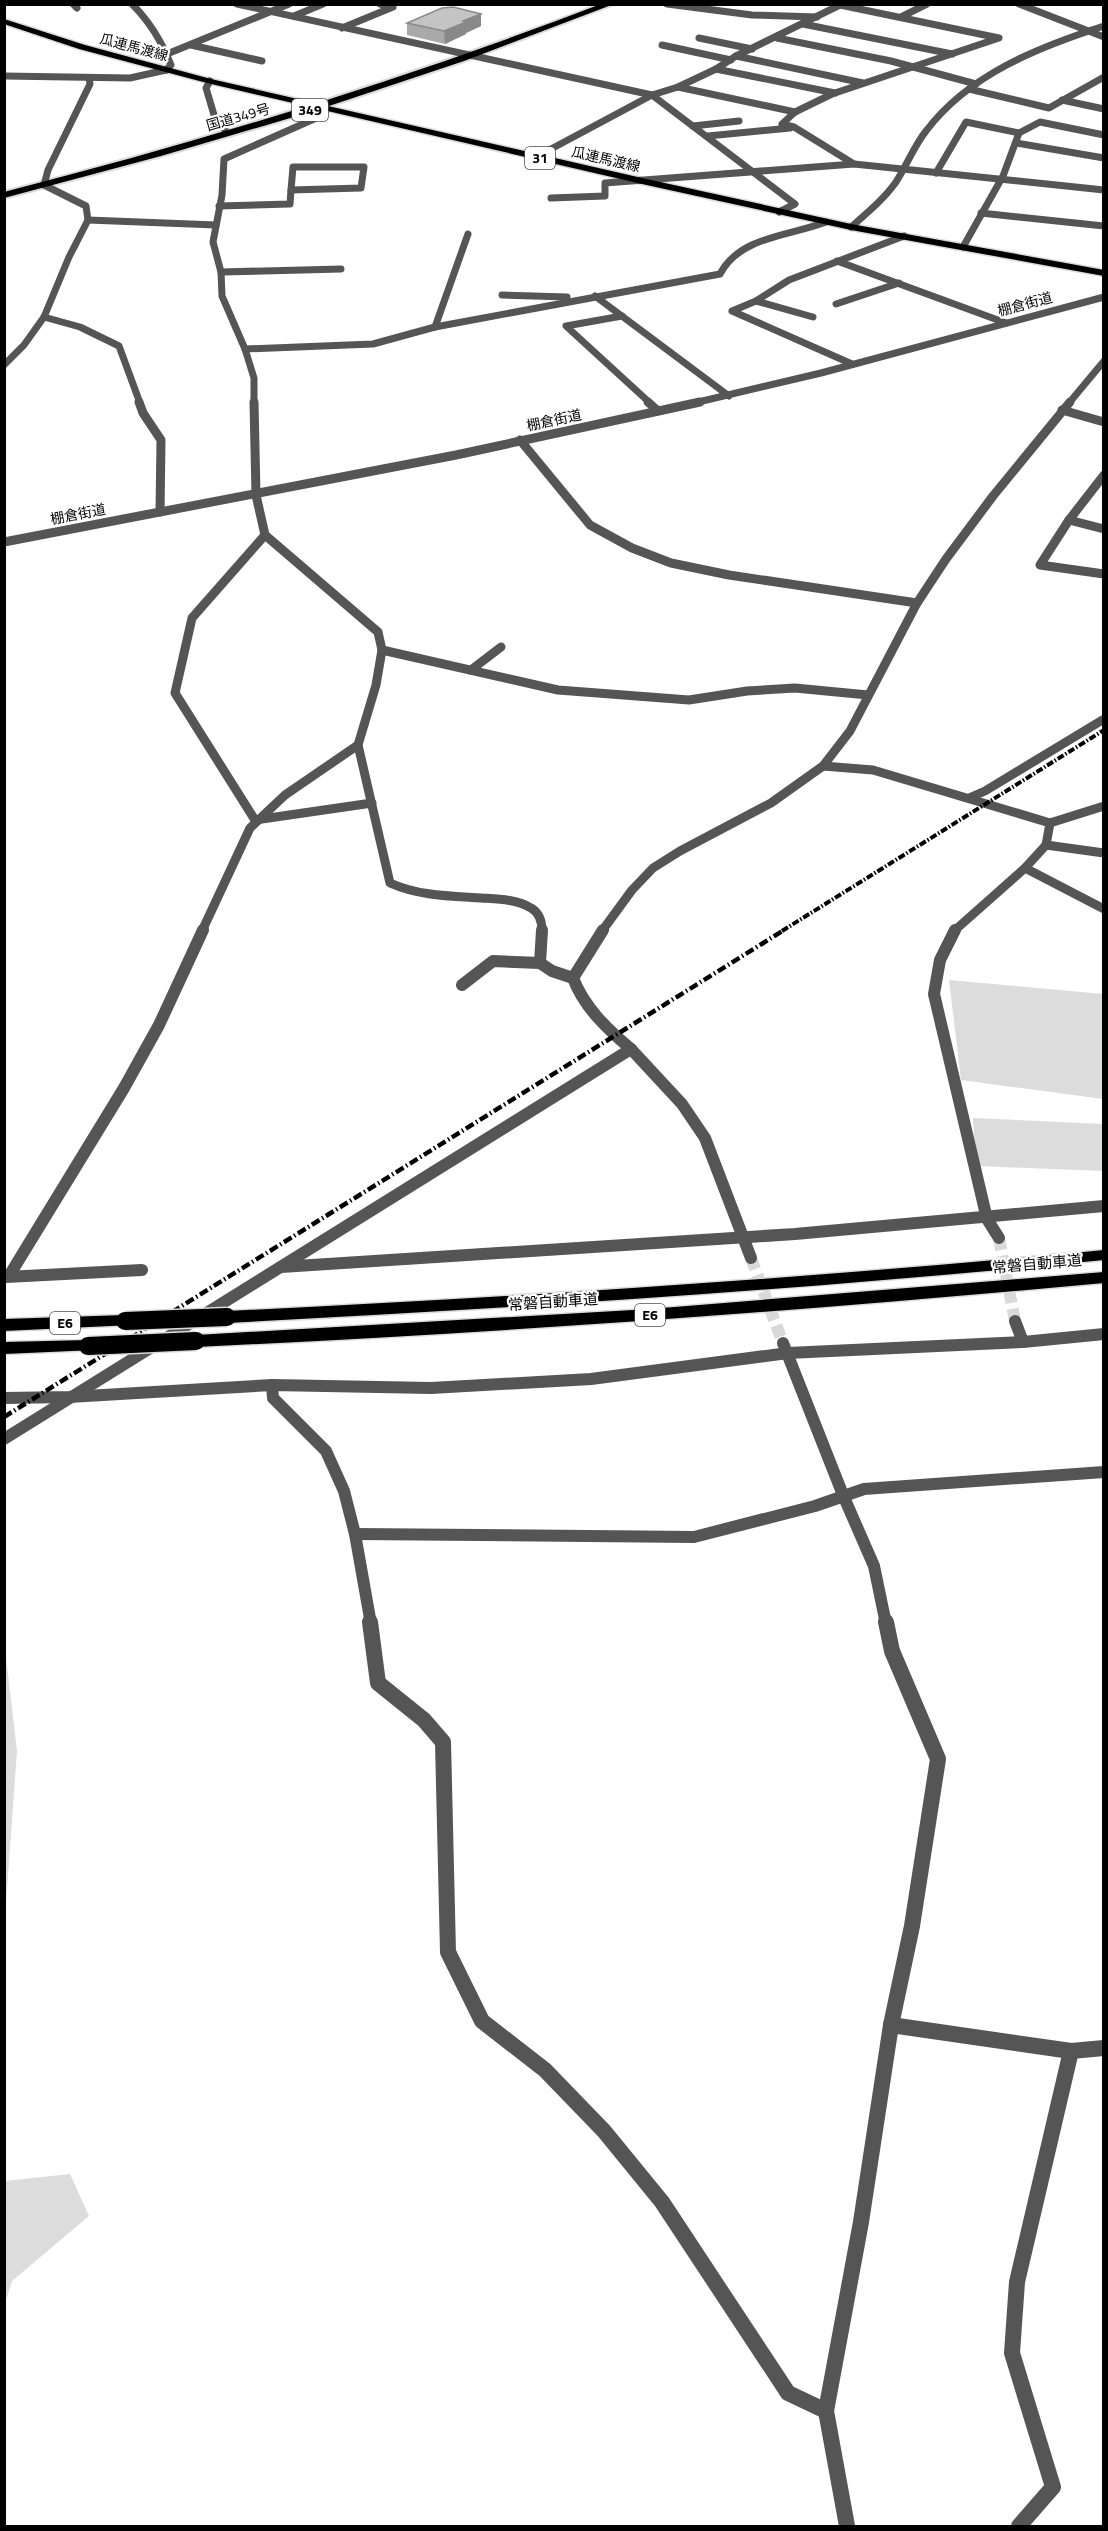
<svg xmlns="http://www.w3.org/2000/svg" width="1108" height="2531" font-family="'Titillium Web','Noto Sans JP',sans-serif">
  <rect width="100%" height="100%" fill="#fff"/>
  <g fill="#dcdcdc">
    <path d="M 949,980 L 1103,994 L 1103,1099 L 961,1080 Z"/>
    <path d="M 973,1118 L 1103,1124 L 1103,1171 L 976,1166 Z"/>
    <path d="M 4,1640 L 17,1751 L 6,1903 L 5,1903 Z"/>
    <path d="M 70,2174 L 89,2216 L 12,2281 L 5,2303 L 5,2181 Z"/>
  </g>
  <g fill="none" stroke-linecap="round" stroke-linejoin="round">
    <g stroke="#d9d9d9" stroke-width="12" stroke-dasharray="12 6" stroke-linecap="butt">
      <path d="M 999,1238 L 1015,1321"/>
      <path d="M 751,1258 L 783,1343"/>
    </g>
    <defs>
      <path id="primary" d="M 4,19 L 85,45 L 211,79 L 642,178 L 851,224 L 1104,270 L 1104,276 L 851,230 L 642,184 L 207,83 L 79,49 L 4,24 Z"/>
      <path id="trunk" d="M 601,4 L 614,4 L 464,61 L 314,111 L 161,156 L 4,198 L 4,192 C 207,140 406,79 601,4 Z"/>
      <g id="motorway">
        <path d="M 1104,1250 L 1104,1260 C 812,1289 520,1308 227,1323 L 221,1321 L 218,1317 L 221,1313 L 227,1311 C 520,1297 812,1278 1104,1250 Z"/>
        <path d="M 1104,1272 L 1104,1283 C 801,1311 499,1333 196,1347 L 189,1345 L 187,1341 L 189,1337 L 196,1335 L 650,1309 Z"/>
        <path d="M 125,1315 L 132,1317 L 134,1321 L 132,1325 L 4,1331 L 4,1319 Z"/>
        <path d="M 88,1340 L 95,1342 L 97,1346 L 95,1350 L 4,1354 L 4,1342 Z"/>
      </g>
    </defs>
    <use href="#primary" stroke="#dbdbdb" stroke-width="3"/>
    <use href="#trunk" stroke="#dbdbdb" stroke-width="4"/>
    <use href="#motorway" stroke="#dbdbdb" stroke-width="3"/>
    <g stroke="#555" stroke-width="7">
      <path d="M 73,4 L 77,8"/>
      <path d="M 132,4 C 150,22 162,42 171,65 L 166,70"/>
      <path d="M 237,4 L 652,95 L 795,204 L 779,212"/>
      <path d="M 667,4 L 752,15 L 817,17"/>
      <path d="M 840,5 L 999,38 L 832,94 L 795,112 L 782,124 L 794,127 L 854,164 L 1104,190"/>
      <path d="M 294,16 L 323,4"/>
      <path d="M 901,17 L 927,4"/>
      <path d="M 803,24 L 952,54"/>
      <path d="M 342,28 L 393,7 L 380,4"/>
      <path d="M 699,38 L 752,49"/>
      <path d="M 777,38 L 891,61 L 976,84"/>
      <path d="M 191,45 L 262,61"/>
      <path d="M 662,45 L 731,60"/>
      <path d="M 167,54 L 289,4"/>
      <path d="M 736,56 L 863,83"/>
      <path d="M 716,69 L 835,93"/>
      <path d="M 210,81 L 206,88 L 217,125 L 225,129"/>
      <path d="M 678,87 L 795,112"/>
      <path d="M 969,89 L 1049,108 L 1104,77"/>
      <path d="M 1062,100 L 1104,109"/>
      <path d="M 693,126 L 739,121"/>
      <path d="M 708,136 L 790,128"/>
      <path d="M 1016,143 L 1104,158"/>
      <path d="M 536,157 L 652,95 L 678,87 L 716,69 L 736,56 L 842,4"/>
      <path d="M 293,167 L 364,167 L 361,188 L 291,190 Z"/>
      <path d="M 936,173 L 966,122 L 1019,133"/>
      <path d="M 551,198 L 605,196 L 605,183 L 854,164"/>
      <path d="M 219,206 L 290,204 L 291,190"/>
      <path d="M 981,213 L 1104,226"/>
      <path d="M 88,220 L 216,225"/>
      <path d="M 963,247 L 1003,176 L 1019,133 L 1040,122 L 1104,135"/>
      <path d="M 837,261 L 1006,323"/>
      <path d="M 221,272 L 341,269"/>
      <path d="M 502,295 L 567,297"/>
      <path d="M 595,296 L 729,396"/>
      <path d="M 756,301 L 813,317"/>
      <path d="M 836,304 L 899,283"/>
      <path d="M 622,316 L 566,326 L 650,403"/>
      <path d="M 44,317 L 80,327 L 119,346 L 140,403"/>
      <path d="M 435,327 L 468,234"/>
      <path d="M 245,349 L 373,344 L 435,327 L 720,274 C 740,236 790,236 826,222"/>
      <path d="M 852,364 L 732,311 L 756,301 L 789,280 L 904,236"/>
      <path d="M 4,365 L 24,345 L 44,317 L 69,257 L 88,220 L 86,206 L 44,185 L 48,170 L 90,84 L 89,78"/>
      <path d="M 254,403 L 254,378 L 245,349 L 222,296 L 221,272 L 213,242 L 222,195 L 224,159 L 314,119"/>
    </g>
    <g stroke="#555" stroke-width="9">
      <path d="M 139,402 L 143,413 L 161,440 L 160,512"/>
      <path d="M 254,402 L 256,495 L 265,535 L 378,632 L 382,650 L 376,685 L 358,745 L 390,883 C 419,896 450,896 481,898 C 496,899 517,899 531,908 C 540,913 542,922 542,931"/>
      <path d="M 648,402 L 658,411"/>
      <path d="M 1062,410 L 1104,422"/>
      <path d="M 520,440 L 590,525 L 632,548 L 671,563 L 729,575 L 917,603"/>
      <path d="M 1104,475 L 1069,520 L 1104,529"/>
      <path d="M 1069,520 L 1040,565 L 1104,574"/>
      <path d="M 265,535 L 192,618 L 175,693 L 255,820 L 372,803"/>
      <path d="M 382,650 L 558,690 L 689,700 L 747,691 L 795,688 L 868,695"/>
      <path d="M 471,670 L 501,647"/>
      <path d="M 823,766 L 873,770 L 1050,823 L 1104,806"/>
      <path d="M 969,798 L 985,791 L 1104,719"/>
      <path d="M 1046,845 L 1104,853"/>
      <path d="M 1025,868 L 1104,909"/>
      <path d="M 202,931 L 250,828 L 285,795 L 358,745"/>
      <path d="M 954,931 L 1025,868 L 1046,845 L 1050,823"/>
    </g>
    <g stroke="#555" stroke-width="12">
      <path d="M 542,930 L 540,963 L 552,971 L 573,978"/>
      <path d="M 955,930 L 940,960 L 934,994 L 987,1219 L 999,1238"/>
      <path d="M 462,985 L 493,961 L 540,963"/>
      <path d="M 631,1049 L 682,1104 L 705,1138 L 751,1258"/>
      <path d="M 281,1267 L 795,1234 L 1104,1206"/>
      <path d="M 9,1276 L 124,1088 L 159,1025 L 203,930"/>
      <path d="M 6,1277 L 142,1270"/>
      <path d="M 1015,1321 L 1023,1342"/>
      <path d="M 783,1343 L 843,1495 L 874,1566 L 886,1624"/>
      <path d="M 272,1385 L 273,1398 L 326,1451 L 344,1491 L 355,1534 L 371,1624"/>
      <path d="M 4,1398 L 69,1397 L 272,1385 L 431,1388 L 591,1379 L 788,1353 L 1023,1342 L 1104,1334"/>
      <path d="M 355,1534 L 694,1537 L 815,1506 L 864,1489 L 1104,1472"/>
    </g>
    <g stroke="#555" stroke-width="16">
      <path d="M 370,1622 L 378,1683 L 424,1720 L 443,1742 L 448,1952 L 482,2021 L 545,2070 L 604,2131 L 662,2202 L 788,2393 L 826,2411"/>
      <path d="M 891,2025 L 1071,2051 L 1104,2048"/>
      <path d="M 847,2526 L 826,2411 L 861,2222 L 891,2025 L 912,1926 L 938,1759 L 892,1651 L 886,1622"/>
      <path d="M 1019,2526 L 1053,2487 L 1012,2353 L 1017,2282 L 1071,2051"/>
    </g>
    <g stroke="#555" stroke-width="7">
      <path d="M 1019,4 L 1104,37"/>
      <path d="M 4,76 L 130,78 L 166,70"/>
      <path d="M 851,227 C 867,213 884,199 896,182 C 907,165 914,146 926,131 C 969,74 1039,47 1104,26"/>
      <path d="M 694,403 L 821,373 L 1104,297"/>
      <path d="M 1069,403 L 1104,361"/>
    </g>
    <g stroke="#555" stroke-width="9">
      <path d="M 4,542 L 456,455 L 700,402"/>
      <path d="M 602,931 L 632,890 L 653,868 L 680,851 L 771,803 L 823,766 L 850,731 L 917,603 L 946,559 L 993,496 L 1070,402"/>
    </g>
    <path stroke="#555" stroke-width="12" d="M 4,1439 L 631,1049 C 607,1029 584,1007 573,978 L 603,930"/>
    <use href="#primary" fill="#000" fill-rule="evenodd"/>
    <use href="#trunk" fill="#000" fill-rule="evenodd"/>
    <use href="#motorway" fill="#000" fill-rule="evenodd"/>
    <path stroke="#000" stroke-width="4" stroke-dasharray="7 2 1.5 2" stroke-linecap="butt" d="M 782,931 L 1104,730"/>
    <path stroke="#000" stroke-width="4.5" stroke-dasharray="9 3 1.5 3" stroke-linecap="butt" d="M 4,1417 L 784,930"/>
    <defs>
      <g id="motorway-bridge">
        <path d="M 125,1321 L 227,1317"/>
        <path d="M 88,1346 L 196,1341"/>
      </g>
    </defs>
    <use href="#motorway-bridge" stroke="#dbdbdb" stroke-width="21" stroke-linecap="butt"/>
    <use href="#motorway-bridge" stroke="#000" stroke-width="18"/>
  </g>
  <path fill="#a9a9a9" d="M 407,23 L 481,26 L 466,33 L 466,34 L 445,44 L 407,35 Z"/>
  <path fill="#898989" d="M 481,14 L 481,26 L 466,33 L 466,34 L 445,44 L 444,31 L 463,21 Z"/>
  <path fill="#c4c4c4" stroke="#898989" stroke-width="1.5" d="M 453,7 L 481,14 L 463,21 L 466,22 L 444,31 L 407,23 L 442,8 Z"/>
  <g text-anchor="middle" stroke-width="4.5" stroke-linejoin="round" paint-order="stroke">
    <g font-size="14" fill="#000" stroke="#fff">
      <text transform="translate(134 47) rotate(15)" y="5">瓜連馬渡線</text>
      <text transform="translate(238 117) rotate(-16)" y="5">国道349号</text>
      <text transform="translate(606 159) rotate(13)" y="5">瓜連馬渡線</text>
      <text transform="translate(1025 304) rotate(-15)" y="5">棚倉街道</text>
      <text transform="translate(554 420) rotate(-12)" y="5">棚倉街道</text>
      <text transform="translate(78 514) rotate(-11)" y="5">棚倉街道</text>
    </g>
    <g fill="#fff" stroke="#4c4c4c" stroke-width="1.5">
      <rect x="292" y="99" width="36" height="22" rx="4.5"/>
      <rect x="525" y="147" width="30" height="22" rx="4.5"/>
      <rect x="635" y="1304" width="30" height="22" rx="4.5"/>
      <rect x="50" y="1312" width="30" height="22" rx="4.5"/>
    </g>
    <g font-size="14" font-weight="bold" fill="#000">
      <text x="310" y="115">349</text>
      <text x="540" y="163">31</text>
      <text x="650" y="1320">E6</text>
      <text x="65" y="1328">E6</text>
    </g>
    <g font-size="15" fill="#000" stroke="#fff">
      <text transform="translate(1037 1264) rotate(-5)" y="5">常磐自動車道</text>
      <text transform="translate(553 1302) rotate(-4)" y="5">常磐自動車道</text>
    </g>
  </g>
  <rect width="1108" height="2531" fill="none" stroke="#000000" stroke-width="12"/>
</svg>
